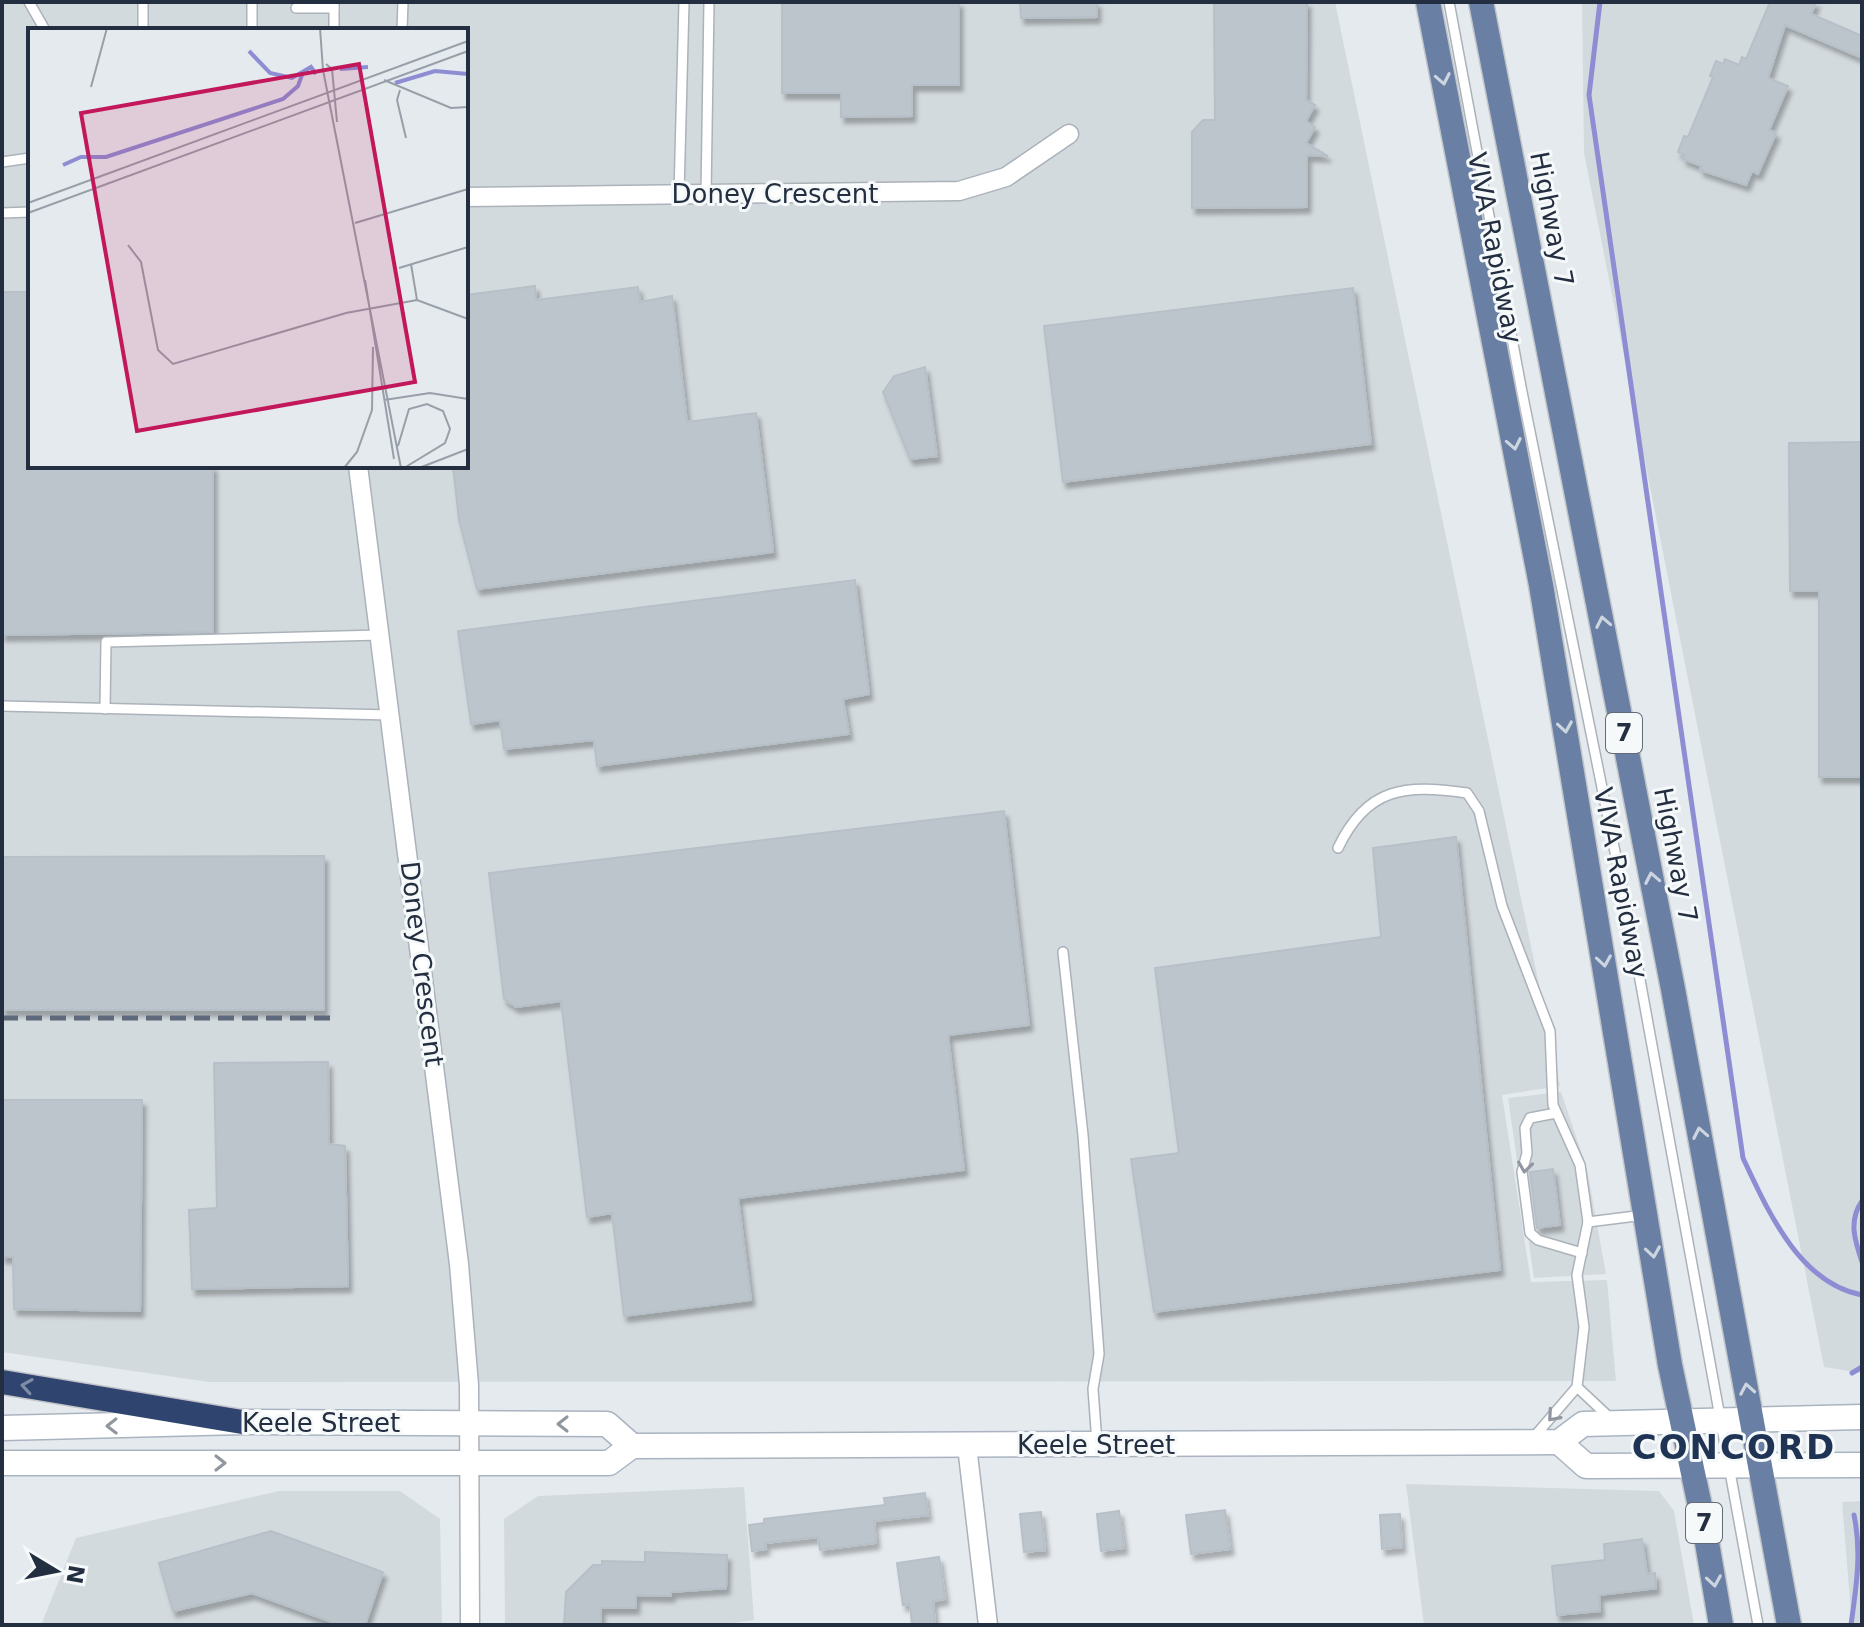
<svg xmlns="http://www.w3.org/2000/svg" width="1864" height="1627" font-family="'DejaVu Sans',sans-serif">
  <defs>
    <filter id="shadow"><feDropShadow dx="3.5" dy="6" stdDeviation="2" flood-color="#0004"/></filter>
  </defs>
  <rect width="100%" height="100%" fill="#e5eaee"/>
  <g fill="#d3dade" fill-rule="evenodd">
    <path d="M 2,2 L 1335,2 L 1560,1086 L 1502,1095 L 1531,1282 L 1607,1280 L 1616,1381 L 209,1382 L 2,1352 ZM 30,30 L 466,30 L 466,466 L 30,466 Z"/>
    <path d="M 1582,2 L 1862,2 L 1862,1373 L 1824,1367 L 1584,153 Z"/>
    <path d="M 1561,1092 L 1587,1169 L 1606,1274 L 1534,1278 L 1508,1098 Z"/>
    <path d="M 1406,1484 L 1659,1491 L 1674,1511 L 1694,1625 L 1424,1625 Z"/>
    <path d="M 744,1487 L 754,1620 L 721,1625 L 505,1625 L 504,1519 L 538,1496 Z"/>
    <path d="M 279,1491 L 400,1491 L 440,1519 L 442,1625 L 41,1625 L 76,1538 Z"/>
    <path d="M 1862,1501 L 1862,1625 L 1852,1625 L 1842,1502 Z"/>
  </g>
  <g fill="none" stroke-linecap="round" stroke-linejoin="round">
    <g stroke="#8e8dd3" stroke-width="5">
      <path d="M 1600,2 L 1589,95 L 1743,1158 C 1768,1211 1799,1283 1862,1295"/>
      <path d="M 1862,1201 C 1848,1221 1855,1241 1862,1262"/>
      <path d="M 1852,1373 L 1862,1367"/>
      <path d="M 1851,1625 C 1856,1588 1862,1553 1854,1515"/>
    </g>
  </g>
  <g fill="#bdc5cc" stroke="#b7c0c8" stroke-width="2" filter="url(#shadow)">
    <path d="M 782,2 L 959,2 L 959,85 L 912,85 L 912,116 L 841,117 L 841,93 L 782,93 Z"/>
    <path d="M 1020,2 L 1097,2 L 1097,17 L 1021,18 Z"/>
    <path d="M 1214,2 L 1307,2 L 1306,100 L 1315,105 L 1306,121 L 1315,127 L 1306,143 L 1328,156 L 1307,155 L 1307,207 L 1192,208 L 1192,132 L 1203,120 L 1215,120 Z"/>
    <path d="M 1770,2 L 1816,2 L 1811,14 L 1862,36 L 1862,58 L 1785,25 L 1768,78 L 1788,86 L 1769,130 L 1776,133 L 1758,174 L 1752,171 L 1746,185 L 1700,170 L 1702,166 L 1683,159 L 1685,155 L 1678,152 L 1684,136 L 1688,137 L 1713,77 L 1710,76 L 1716,61 L 1723,64 L 1725,59 L 1739,65 L 1742,57 L 1746,59 Z"/>
    <path d="M 535,286 L 536,300 L 638,287 L 640,302 L 672,296 L 687,422 L 756,413 L 773,552 L 477,589 L 459,520 L 453,466 L 466,466 L 466,295 Z"/>
    <path d="M 1353,288 L 1371,444 L 1063,482 L 1044,326 Z"/>
    <path d="M 2,292 L 30,292 L 30,466 L 213,466 L 213,632 L 2,635 Z"/>
    <path d="M 925,367 L 937,456 L 910,459 L 883,392 L 894,376 Z"/>
    <path d="M 1862,442 L 1862,777 L 1819,777 L 1819,591 L 1790,591 L 1789,443 Z"/>
    <path d="M 855,580 L 869,694 L 843,699 L 849,734 L 597,766 L 594,740 L 504,749 L 500,720 L 471,724 L 458,631 Z"/>
    <path d="M 1004,811 L 1029,1025 L 948,1035 L 964,1170 L 738,1198 L 751,1300 L 624,1316 L 612,1213 L 587,1217 L 561,1001 L 516,1007 L 504,999 L 489,873 Z"/>
    <path d="M 1456,837 L 1500,1270 L 1154,1312 L 1131,1159 L 1179,1153 L 1155,968 L 1381,937 L 1373,848 Z"/>
    <path d="M 324,856 L 324,1010 L 2,1010 L 2,857 Z"/>
    <path d="M 328,1062 L 329,1144 L 345,1146 L 348,1286 L 192,1289 L 189,1210 L 217,1208 L 214,1063 Z"/>
    <path d="M 2,1100 L 142,1100 L 140,1311 L 14,1309 L 13,1257 L 2,1257 Z"/>
    <path d="M 1553,1169 L 1560,1225 L 1537,1228 L 1530,1172 Z"/>
    <path d="M 925,1493 L 928,1515 L 874,1521 L 876,1543 L 820,1550 L 818,1537 L 765,1543 L 766,1549 L 752,1551 L 749,1525 L 764,1523 L 764,1519 L 885,1505 L 884,1498 Z"/>
    <path d="M 1225,1510 L 1230,1549 L 1191,1554 L 1186,1515 Z"/>
    <path d="M 1119,1511 L 1124,1548 L 1101,1551 L 1097,1514 Z"/>
    <path d="M 1041,1512 L 1045,1550 L 1024,1552 L 1020,1514 Z"/>
    <path d="M 1400,1514 L 1402,1547 L 1382,1549 L 1380,1515 Z"/>
    <path d="M 271,1531 L 383,1572 L 365,1625 L 340,1625 L 252,1593 L 173,1611 L 159,1563 Z"/>
    <path d="M 1642,1539 L 1647,1574 L 1655,1573 L 1656,1588 L 1599,1595 L 1600,1611 L 1557,1615 L 1552,1566 L 1605,1560 L 1604,1544 Z"/>
    <path d="M 645,1552 L 727,1555 L 726,1588 L 671,1592 L 671,1596 L 636,1595 L 636,1608 L 601,1608 L 601,1625 L 564,1625 L 566,1592 L 593,1565 L 602,1565 L 602,1561 L 645,1562 Z"/>
    <path d="M 939,1557 L 945,1599 L 933,1601 L 935,1625 L 912,1625 L 910,1604 L 903,1605 L 897,1563 Z"/>
  </g>
  <g fill="none" stroke-linecap="round" stroke-linejoin="round">
    <defs>
      <g id="lane">
        <path d="M 29,2 L 45,30"/>
        <path d="M 143,2 L 143,30"/>
        <path d="M 252,2 L 252,30"/>
        <path d="M 1449,2 L 1522,392 L 1632,936 L 1758,1625"/>
        <path d="M 296,8 L 334,8"/>
        <path d="M 334,30 L 334,5"/>
        <path d="M 402,30 L 403,2"/>
        <path d="M 2,162 L 30,158"/>
        <path d="M 679,194 L 684,2"/>
        <path d="M 706,195 L 709,2"/>
        <path d="M 2,213 L 30,212"/>
        <path d="M 2,706 L 390,715"/>
        <path d="M 105,709 L 106,642 L 380,635"/>
        <path d="M 1338,848 C 1367,787 1405,784 1467,793 L 1479,811 L 1502,906 L 1550,1031 L 1553,1105 L 1580,1165 L 1588,1222"/>
        <path d="M 1063,952 L 1083,1135 L 1099,1354 L 1093,1389 L 1097,1443"/>
        <path d="M 1556,1113 L 1530,1118 L 1525,1128 L 1527,1153 L 1522,1172 L 1530,1233 L 1538,1240 L 1582,1253"/>
        <path d="M 1577,1387 L 1609,1417"/>
        <path d="M 1534,1437 L 1577,1387 L 1584,1327 L 1577,1275 L 1588,1222 L 1644,1215"/>
      </g>
      <g id="street">
        <path d="M 466,197 L 959,191 L 1006,177 L 1069,134"/>
        <path d="M 358,466 L 459,1264 L 469,1385 L 470,1625"/>
        <path d="M 967,1446 L 988,1625"/>
      </g>
      <g id="secondary">
        <path d="M 2,1428 L 242,1422 L 607,1424 L 632,1446"/>
        <path d="M 1559,1442 L 1586,1466 L 1862,1465"/>
        <path d="M 2,1463 L 609,1463 L 632,1446 L 1559,1442 L 1583,1424 L 1862,1417"/>
      </g>
      <g id="primary">
        <path d="M 1428,2 L 1541,585 L 1670,1365 L 1704,1525 L 1721,1625"/>
        <path d="M 1481,2 L 1673,989 L 1789,1625"/>
      </g>
      <path id="highway" d="M 2,1382 L 242,1422"/>
    </defs>
    <use href="#lane" stroke="#abb2ba" stroke-width="12"/>
    <use href="#street" stroke="#abb2ba" stroke-width="21"/>
    <use href="#secondary" stroke="#a9b4c0" stroke-width="27"/>
    <use href="#primary" stroke="#c1c5ca" stroke-width="27"/>
    <use href="#highway" stroke="#c1c5ca" stroke-width="27"/>
    <use href="#lane" stroke="#fff" stroke-width="9"/>
    <use href="#street" stroke="#fff" stroke-width="18"/>
    <use href="#secondary" stroke="#fff" stroke-width="24"/>
    <use href="#primary" stroke="#6980a4" stroke-width="24"/>
    <use href="#highway" stroke="#2f446e" stroke-width="24"/>
    <path stroke="#5e6a7c" stroke-width="5" stroke-dasharray="16 8" stroke-linecap="butt" d="M 2,1018 L 332,1018"/>
  </g>
  <defs><path id="oneway-chevron" d="M-2-3.5L2.5 0L-2 3.5" fill="none" stroke-width="1.6" stroke-linecap="round" stroke-linejoin="round" transform="scale(2)"/></defs>
  <g stroke="#ccd5e0">
    <use href="#oneway-chevron" transform="translate(1443 79) rotate(79)"/>
    <use href="#oneway-chevron" transform="translate(1514 444) rotate(79)"/>
    <use href="#oneway-chevron" transform="translate(1603 622) rotate(-101)"/>
    <use href="#oneway-chevron" transform="translate(1565 727) rotate(81)"/>
    <use href="#oneway-chevron" transform="translate(1652 878) rotate(-101)"/>
    <use href="#oneway-chevron" transform="translate(1604 961) rotate(81)"/>
    <use href="#oneway-chevron" transform="translate(1700 1133) rotate(-101)"/>
    <use href="#oneway-chevron" transform="translate(1653 1252) rotate(81)"/>
    <use href="#oneway-chevron" transform="translate(1747 1389) rotate(-100)"/>
    <use href="#oneway-chevron" transform="translate(1714 1581) rotate(81)"/>
  </g>
  <g stroke="#9197a0">
    <use href="#oneway-chevron" transform="translate(1525 1167) rotate(98)"/>
    <use href="#oneway-chevron" transform="translate(1553 1416) rotate(131)"/>
    <use href="#oneway-chevron" transform="translate(563 1424) rotate(-180)"/>
    <use href="#oneway-chevron" transform="translate(112 1426) rotate(179)"/>
    <use href="#oneway-chevron" transform="translate(220 1463)"/>
  </g>
  <use stroke="#7f8ca6" href="#oneway-chevron" transform="translate(27 1386) rotate(-171)"/>
  <g text-anchor="middle" stroke-width="6" stroke-linejoin="round" paint-order="stroke">
    <g fill="#f6f9fa" stroke="#626c78" stroke-width="2">
      <rect x="1606" y="713" width="36" height="40" rx="6"/>
      <rect x="1686" y="1503" width="36" height="40" rx="6"/>
    </g>
    <g font-size="24" font-weight="bold" fill="#232f41">
      <text x="1624" y="741">7</text>
      <text x="1704" y="1531">7</text>
    </g>
    <g font-size="26" fill="#232f41" stroke="#f6f9fa">
      <text x="775" y="203">Doney Crescent</text>
      <text transform="translate(1552 219) rotate(79)" y="9">Highway 7</text>
      <text transform="translate(1495 248) rotate(79)" y="9">VIVA Rapidway</text>
      <text transform="translate(1676 855) rotate(79)" y="9">Highway 7</text>
      <text transform="translate(1621 883) rotate(79)" y="9">VIVA Rapidway</text>
      <text transform="translate(422 964) rotate(83)" y="9">Doney Crescent</text>
      <text x="321" y="1432">Keele Street</text>
      <text x="1096" y="1454">Keele Street</text>
    </g>
    <g font-size="34" font-weight="bold" letter-spacing="2" fill="#1f3354" stroke="#f6f9fa">
      <text x="1734" y="1459">CONCORD</text>
    </g>
  </g>
  <g transform="translate(28 28)">
    <rect width="440" height="440" fill="#e5eaee"/>
    <path fill="none" stroke="#8e8dd3" stroke-width="4" d="M 221,23 L 242,45 L 264,50 L 283,39 L 288,46M 312,41 L 340,39M 367,55 L 407,43 L 440,46M 35,137 L 53,129 L 78,129 L 255,71 L 270,58 L 275,44"/>
    <path fill="none" stroke="#979fa9" stroke-width="2" d="M 292,0 L 295,42 L 373,440M 298,36 L 304,41 L 309,94M 356,52 L 423,80 L 440,79M 63,59 L 79,0M 372,62 L 369,72 L 378,110M 0,175 L 440,13M 0,185 L 440,23M 327,195 L 440,161M 100,217 L 113,234 L 130,322 L 145,336 L 318,285 L 389,272 L 440,291M 383,236 L 389,272M 371,240 L 440,219M 337,252 L 366,431M 356,372 L 402,365 L 440,371M 370,418 L 381,381 L 399,376 L 415,383 L 422,401 L 417,415 L 376,440M 316,440 L 329,424 L 344,382 L 345,319M 391,440 L 440,421"/>
    <path fill="#c2185b" fill-opacity="0.15" stroke="#c2185b" stroke-width="4" d="M 331,36 L 387,354 L 109,403 L 53,85 Z"/>
    <rect width="440" height="440" fill="none" stroke="#232f41" stroke-width="4"/>
  </g>
  <rect width="1864" height="1627" fill="none" stroke="#232f41" stroke-width="8"/>
  <g transform="translate(56 1571) rotate(100)" stroke="#f6f9fa" stroke-width="6" paint-order="stroke">
  <path d="M0-6L14 30L0 20L-14 30Z" fill="#232f41"/>
  <text y="-12" font-size="22" font-weight="bold" text-anchor="middle" fill="#232f41">N</text>
  </g>
</svg>
